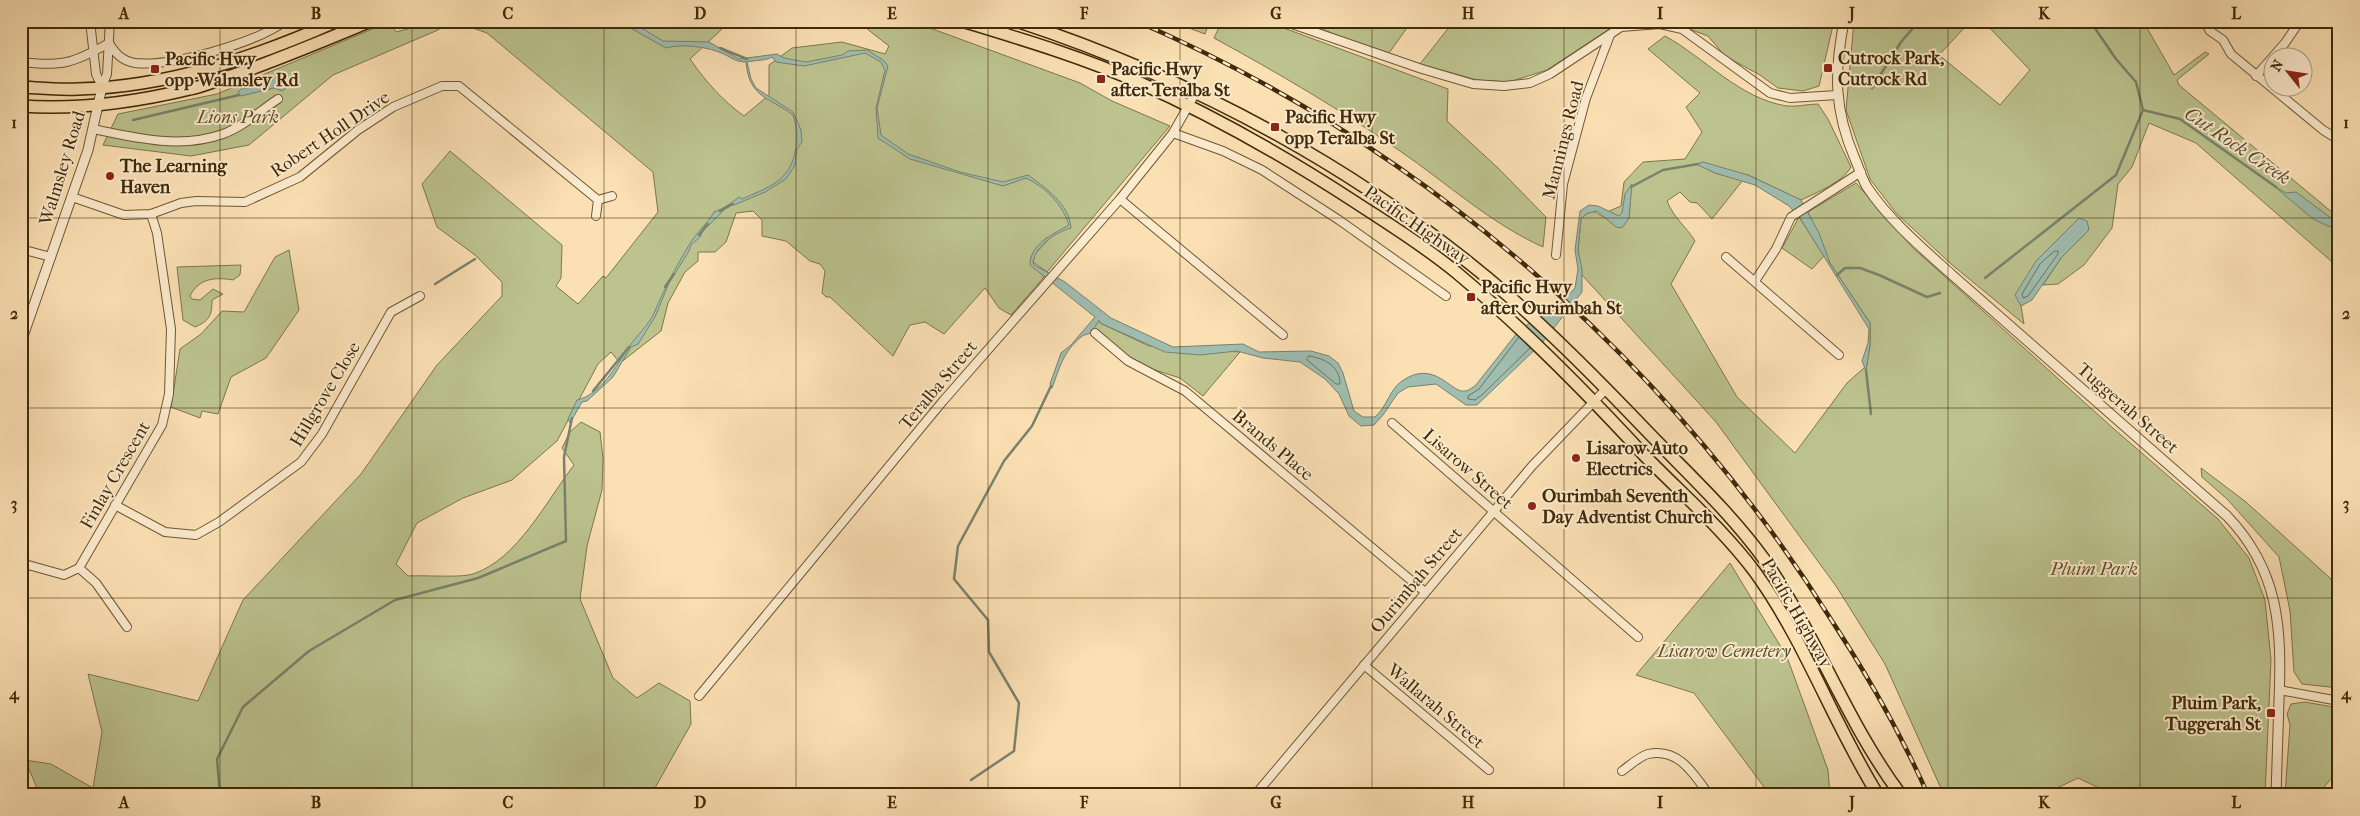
<svg xmlns="http://www.w3.org/2000/svg" width="2360" height="816" font-family="'IM FELL French Canon',serif">
  <rect width="100%" height="100%" fill="#fbe0b4"/>
  <filter id="stains"><feTurbulence type="fractalNoise" baseFrequency=".004" numOctaves="4"/><feColorMatrix values="0 0 0 0 .2 0 0 0 0 .09 0 0 0 0 .02 0 0 0 .5 -.17"/></filter>
  <radialGradient id="worn" r=".72"><stop offset=".6" stop-color="#630" stop-opacity="0"/><stop offset="1" stop-color="#630" stop-opacity=".3"/></radialGradient>
  <g fill="#bcc38f" stroke="#7e764c">
    <path d="M 437,21 L 450,21 L 438,30 L 333,75 L 249,145 L 191,156 L 103,145 L 118,114 L 217,94 L 389,22 L 396,32 Z"/>
    <path d="M 453,21 L 722,21 L 721,30 L 690,59 C 706,82 722,100 744,116 L 769,95 L 769,65 L 792,48 L 842,42 L 885,54 L 889,46 L 857,21 L 908,21 L 919,24 L 1080,83 L 1112,101 L 1170,126 L 1047,272 L 1033,262 L 1035,254 L 1049,239 L 1047,237 L 1033,253 L 1030,260 L 1044,277 L 1011,315 L 999,308 L 985,288 L 944,334 L 925,322 L 910,325 L 893,356 L 830,297 L 826,297 L 822,293 L 825,271 L 820,264 L 810,261 L 786,241 L 762,236 L 762,220 L 753,211 L 736,213 L 726,242 L 715,252 L 698,252 L 698,261 L 685,272 L 668,303 L 661,331 L 620,363 L 611,352 L 598,364 L 557,441 L 512,480 L 463,498 L 417,523 L 396,564 L 408,576 C 423,575 460,578 473,574 C 517,560 547,500 574,465 L 562,448 L 570,432 L 581,422 L 600,432 L 603,458 L 602,490 L 587,546 L 580,599 L 613,678 L 637,698 L 659,683 L 690,701 L 691,724 L 651,795 L 40,795 L 25,760 L 51,764 L 93,788 L 102,732 L 88,674 L 198,701 L 243,600 L 361,474 L 437,365 L 502,296 L 502,282 L 475,255 L 437,227 L 422,184 L 450,151 L 562,245 L 561,278 L 556,286 L 578,304 L 603,276 L 606,278 L 658,212 L 653,172 L 487,33 Z"/>
    <path d="M 1170,21 L 1210,21 L 1205,34 Z"/>
    <path d="M 1222,21 L 1265,21 L 1448,89 L 1447,121 L 1498,168 L 1546,217 L 1543,247 C 1490,223 1448,184 1400,151 C 1341,110 1278,73 1214,38 Z"/>
    <path d="M 1302,21 L 1412,21 L 1389,53 L 1354,42 Z"/>
    <path d="M 1454,21 L 1632,21 L 1614,26 L 1547,70 L 1509,82 L 1477,80 L 1420,64 Z"/>
    <path d="M 1668,21 L 1834,21 L 1819,86 L 1803,91 L 1778,88 L 1760,75 L 1725,56 L 1708,36 Z"/>
    <path d="M 1854,21 L 1961,21 L 1966,26 L 1939,55 L 2000,105 L 2030,70 L 1983,21 L 2143,21 L 2174,75 L 2205,52 L 2209,54 L 2177,80 L 2179,85 L 2339,218 L 2339,268 L 2196,143 L 2149,123 L 2132,167 L 2118,184 L 2112,228 L 2084,265 L 2058,284 L 2043,285 L 2061,258 L 2089,230 L 2079,218 L 2016,295 L 2021,306 L 2024,324 L 1951,264 L 1896,213 L 1870,179 L 1846,110 Z"/>
    <path d="M 1665,36 C 1705,58 1740,99 1787,106 C 1797,107 1808,104 1818,104 L 1828,119 L 1851,167 C 1843,182 1816,193 1801,200 L 1748,175 L 1707,169 L 1715,173 L 1743,180 L 1712,219 L 1702,208 L 1697,203 L 1690,202 L 1680,192 L 1667,201 C 1675,220 1685,225 1695,241 L 1671,284 L 1737,397 L 1795,453 L 1847,383 L 1865,367 L 1866,369 L 1870,345 L 1870,323 L 1830,263 L 1808,212 L 1856,183 L 1912,247 L 2114,429 L 2218,519 L 2249,558 L 2265,600 L 2271,660 L 2265,795 L 2114,795 L 2078,778 L 2057,788 L 2052,795 L 1944,795 L 1885,664 L 1836,586 L 1716,422 L 1582,275 L 1578,250 L 1581,219 C 1596,204 1595,216 1608,218 C 1615,219 1622,218 1629,218 L 1631,190 L 1622,214 L 1619,216 L 1607,212 L 1621,206 L 1624,182 L 1643,162 L 1685,159 L 1702,132 L 1686,107 L 1700,93 L 1648,49 Z"/>
    <path d="M 1799,217 L 1824,256 L 1812,269 L 1782,248 Z"/>
    <path d="M 289,250 L 299,310 L 266,358 L 231,377 L 218,414 L 202,411 L 200,418 L 171,407 L 180,349 L 201,334 L 222,311 L 244,312 L 275,257 Z"/>
    <path d="M 241,265 L 240,275 L 233,280 C 215,277 199,278 190,296 L 192,299 L 200,300 L 213,289 L 223,294 L 212,300 C 212,316 209,321 195,327 L 183,320 L 177,267 Z"/>
    <path d="M 1098,317 L 1100,323 L 1149,346 L 1240,352 L 1203,396 L 1180,378 L 1152,369 L 1130,357 L 1090,326 Z"/>
    <path d="M 2201,468 L 2246,502 L 2330,578 L 2339,590 L 2339,688 L 2302,684 L 2294,672 L 2290,611 L 2279,557 L 2227,499 L 2202,477 Z"/>
    <path d="M 1730,563 L 1787,657 L 1828,770 L 1830,795 L 1770,795 L 1694,693 L 1636,675 Z"/>
    <path d="M 2305,702 L 2339,708 L 2339,770 L 2317,795 L 2285,795 L 2290,725 L 2287,714 L 2291,704 Z"/>
  </g>
  <g fill="#9fbdb0" stroke="#79826d">
    <path d="M 618,21 L 630,21 L 663,41 L 709,42 L 739,59 L 777,54 L 784,58 L 806,62 L 842,55 L 848,51 L 867,50 L 883,60 L 888,66 L 877,108 L 881,135 L 908,154 L 960,172 L 1003,182 L 1028,175 C 1046,188 1069,204 1071,228 C 1056,232 1036,245 1033,262 L 1034,265 L 1065,282 L 1111,318 L 1173,347 L 1243,344 L 1259,352 L 1311,351 L 1329,356 L 1338,363 L 1343,373 L 1354,411 L 1363,417 L 1375,417 C 1387,407 1389,390 1402,381 C 1435,358 1451,394 1465,391 C 1468,391 1473,387 1475,386 L 1521,328 L 1554,310 L 1575,288 L 1578,269 L 1575,250 L 1580,211 L 1589,205 L 1598,206 L 1619,216 L 1622,213 L 1625,194 L 1632,184 L 1629,218 L 1622,228 L 1616,227 L 1597,211 L 1586,214 L 1581,219 L 1578,250 L 1582,270 L 1582,292 L 1542,343 L 1477,405 L 1466,405 L 1436,384 L 1408,387 L 1398,393 L 1383,415 L 1374,425 L 1361,426 L 1349,416 L 1339,394 L 1325,379 L 1300,362 L 1263,358 L 1237,351 L 1200,355 L 1165,352 L 1100,323 L 1099,320 L 1092,332 C 1088,335 1084,334 1081,337 C 1063,352 1060,367 1052,388 L 1050,384 L 1061,353 L 1071,345 L 1095,317 L 1030,265 C 1030,244 1053,234 1069,225 C 1062,204 1047,188 1026,178 L 1003,186 L 910,159 L 878,138 L 876,108 L 885,70 L 881,62 L 865,53 L 804,66 L 776,62 L 772,57 C 766,61 754,60 747,62 L 751,79 L 756,88 L 793,112 L 801,130 L 802,142 L 797,149 L 795,165 L 786,179 L 765,192 L 734,205 L 729,205 L 708,226 L 705,225 L 700,237 L 691,245 L 689,251 L 669,283 L 655,317 L 638,344 L 631,347 L 613,377 L 587,401 L 582,402 L 570,423 L 568,419 L 577,400 C 600,395 617,365 629,347 C 637,335 648,326 654,313 C 664,289 676,267 689,245 C 697,232 707,224 714,212 C 721,210 733,202 739,197 L 742,199 C 766,188 786,183 794,157 C 798,141 798,130 793,115 C 769,97 749,98 746,62 C 736,62 732,58 724,54 C 708,47 683,43 666,48 Z"/>
    <path d="M 278,75 L 282,76 L 286,82 L 285,89 L 282,91 L 274,88 L 241,96 L 239,95 L 238,92 L 242,88 C 255,89 269,85 278,75 Z"/>
    <path d="M 1703,162 L 1748,175 L 1801,200 L 1819,233 L 1830,263 L 1870,323 L 1870,345 L 1866,371 L 1862,361 L 1868,343 L 1869,329 L 1800,218 L 1789,206 L 1755,185 L 1715,173 L 1696,164 Z"/>
    <path d="M 2274,186 L 2286,193 L 2296,192 L 2339,224 L 2339,231 L 2313,219 Z"/>
    <path d="M 2079,218 L 2087,221 L 2089,230 L 2061,258 L 2032,300 L 2021,306 L 2015,295 L 2036,261 Z"/>
  </g>
  <g fill="none" stroke-linecap="round" stroke-linejoin="round">
    <g stroke="#6f745c" stroke-width="1">
      <path d="M 2055,251 L 2058,251 L 2058,254 L 2028,296 L 2023,298 L 2022,294 L 2040,264 Z"/>
      <path d="M 1519,337 L 1479,389 L 1468,396 L 1468,399 L 1475,400 L 1483,394 L 1530,348"/>
      <path d="M 1309,356 C 1324,358 1340,366 1340,384 L 1336,384 L 1307,360 Z"/>
    </g>
    <g stroke="#79826d" stroke-width="2.5">
      <path d="M 2090,21 L 2116,59 L 2136,82 L 2143,110"/>
      <path d="M 720,48 L 747,59"/>
      <path d="M 1872,88 L 1901,42 L 1919,21"/>
      <path d="M 133,120 L 239,95"/>
      <path d="M 1631,187 L 1663,170 L 1698,164"/>
      <path d="M 720,211 L 733,204"/>
      <path d="M 699,235 L 708,224"/>
      <path d="M 1837,275 L 1845,268 L 1860,268 L 1879,275 L 1927,297 L 1940,293"/>
      <path d="M 1985,278 L 2116,175 L 2143,110 L 2180,119 L 2276,187"/>
      <path d="M 435,284 L 475,259"/>
      <path d="M 665,287 L 674,274"/>
      <path d="M 1866,370 L 1871,414"/>
      <path d="M 593,391 L 629,347"/>
      <path d="M 971,780 L 1014,751 L 1019,703 L 989,652 L 988,620 L 954,579 L 958,546 L 1004,461 L 1032,426 L 1051,386"/>
      <path d="M 220,795 L 217,759 L 243,707 L 309,651 L 395,600 L 478,578 L 566,541 L 564,457 L 572,418"/>
    </g>
    <defs>
      <g id="minor">
        <path d="M 90,21 L 96,74 L 102,87"/>
        <path d="M 1283,21 L 1422,69 L 1473,84 L 1504,86 L 1530,83 L 1550,74 L 1621,27 L 1660,24 L 1682,29 L 1770,93 L 1790,98 L 1837,95"/>
        <path d="M 2204,21 L 2210,31 L 2223,40 L 2231,54 L 2323,130 L 2339,140"/>
        <path d="M 109,43 C 115,53 122,61 135,63 C 171,67 256,43 285,21"/>
        <path d="M 21,62 C 62,67 74,63 109,43"/>
        <path d="M 2256,76 L 2285,43 L 2300,21"/>
        <path d="M 102,87 L 107,74 L 110,21"/>
        <path d="M 93,129 C 135,138 181,149 223,134 C 243,127 261,110 278,99"/>
        <path d="M 1173,133 L 1223,151 L 1262,170 L 1339,220 L 1446,296"/>
        <path d="M 72,197 L 124,215 L 151,214 L 181,203 L 196,201 L 245,202 L 300,177 L 358,130 L 393,107 L 442,86 L 459,86 L 598,200"/>
        <path d="M 1120,199 L 1283,335"/>
        <path d="M 596,216 L 598,200 L 612,196"/>
        <path d="M 21,249 L 51,257"/>
        <path d="M 1556,255 L 1563,184 L 1586,98 L 1610,35"/>
        <path d="M 1726,257 L 1839,355"/>
        <path d="M 1755,281 L 1776,249 L 1791,217 L 1861,172"/>
        <path d="M 1095,333 L 1128,361 L 1185,391 L 1425,592"/>
        <path d="M 1392,423 L 1638,637"/>
        <path d="M 115,505 L 165,532 L 196,535 L 219,522 L 301,462 L 322,434 L 391,312 L 420,296"/>
        <path d="M 21,563 L 64,575 L 79,568 L 162,425 L 169,394 L 171,329 L 157,233 L 151,214"/>
        <path d="M 79,568 L 96,583 L 127,627"/>
        <path d="M 1364,665 L 1489,770"/>
        <path d="M 2279,690 L 2339,701"/>
        <path d="M 699,696 L 943,401 L 1120,199 L 1173,133 L 1196,92"/>
        <path d="M 1622,771 C 1629,766 1640,756 1648,754 C 1678,747 1694,774 1709,795"/>
        <path d="M 1255,795 L 1532,466 L 1606,389"/>
      </g>
      <g id="tertiary">
        <path d="M 1844,21 C 1834,73 1834,110 1855,159 C 1859,168 1862,179 1867,187 C 1889,220 1922,248 1951,274 L 2227,516 C 2279,570 2282,628 2279,700 C 2278,731 2277,763 2276,795"/>
        <path d="M 21,342 L 88,150 L 102,87"/>
      </g>
      <g id="primary">
        <path d="M 962,21 C 1021,39 1082,57 1138,82 C 1214,116 1286,157 1355,202 C 1390,225 1426,247 1457,273 C 1524,329 1585,391 1644,455 C 1682,494 1722,528 1755,572 C 1805,641 1833,723 1878,795"/>
        <path d="M 1016,21 C 1196,80 1368,173 1511,298 C 1558,339 1602,384 1645,429 C 1686,472 1729,511 1764,559 C 1816,634 1846,722 1901,795"/>
        <path d="M 21,87 C 40,88 59,90 78,89 C 168,87 256,57 337,21"/>
        <path d="M 21,106 C 77,110 136,102 190,89 C 205,86 219,79 234,75 C 280,59 325,40 371,21"/>
      </g>
    </defs>
    <use href="#minor" stroke="#6e5834" stroke-width="10"/>
    <use href="#tertiary" stroke="#6e5834" stroke-width="11"/>
    <use href="#primary" stroke="#3f2a09" stroke-width="14"/>
    <use href="#minor" stroke="#fcebce" stroke-width="8"/>
    <use href="#tertiary" stroke="#fcebce" stroke-width="9"/>
    <use href="#primary" stroke="#fbe0b4" stroke-width="11"/>
    <defs>
      <path id="rail" d="M 1136,21 C 1422,145 1666,357 1832,621 C 1868,676 1901,734 1928,795"/>
    </defs>
    <use href="#rail" stroke="#3f2a09" stroke-width="4.5"/>
    <use href="#rail" stroke="#fcebce" stroke-width="2.5" stroke-dasharray="8" stroke-linecap="butt"/>
  </g>
  <path fill="none" stroke="#3f2a09" stroke-width="1" stroke-opacity="0.55" d="M 220,21 L 220,795M 412,21 L 412,795M 604,21 L 604,795M 796,21 L 796,795M 988,21 L 988,795M 1180,21 L 1180,795M 1372,21 L 1372,795M 1564,21 L 1564,795M 1756,21 L 1756,795M 1948,21 L 1948,795M 2140,21 L 2140,795M 21,218 L 2339,218M 21,408 L 2339,408M 21,598 L 2339,598"/>
  <g fill="#8f2418" stroke="#fcebce" stroke-width="2">
    <rect x="1823" y="63" width="10" height="10" rx="2.5"/>
    <rect x="150" y="64" width="10" height="10" rx="2.5"/>
    <rect x="1096" y="74" width="10" height="10" rx="2.5"/>
    <rect x="1270" y="122" width="10" height="10" rx="2.5"/>
    <circle cx="110" cy="176" r="5"/>
    <rect x="1466" y="292" width="10" height="10" rx="2.5"/>
    <circle cx="1576" cy="458" r="5"/>
    <circle cx="1532" cy="506" r="5"/>
    <rect x="2266" y="708" width="10" height="10" rx="2.5"/>
  </g>
  <g text-anchor="middle" stroke-width="4" stroke-linejoin="round" paint-order="stroke">
    <g font-size="18" font-weight="bold" fill="#3f2a09" stroke="#fcebce" text-anchor="start">
      <text x="1838" y="64">Cutrock Park,<tspan x="1838" dy="21">Cutrock Rd</tspan></text>
      <text x="165" y="65">Pacific Hwy<tspan x="165" dy="21">opp Walmsley Rd</tspan></text>
      <text x="1111" y="75">Pacific Hwy<tspan x="1111" dy="21">after Teralba St</tspan></text>
      <text x="1285" y="123">Pacific Hwy<tspan x="1285" dy="21">opp Teralba St</tspan></text>
      <text x="120" y="172">The Learning<tspan x="120" dy="21">Haven</tspan></text>
      <text x="1481" y="293">Pacific Hwy<tspan x="1481" dy="21">after Ourimbah St</tspan></text>
      <text x="1586" y="454">Lisarow Auto<tspan x="1586" dy="21">Electrics</tspan></text>
      <text x="1542" y="502">Ourimbah Seventh<tspan x="1542" dy="21">Day Adventist Church</tspan></text>
      <text x="2261" y="709" text-anchor="end">Pluim Park,<tspan x="2261" dy="21">Tuggerah St</tspan></text>
    </g>
    <g font-size="18" font-style="italic" fill="#5e502a" stroke="#fcebce">
      <text x="238" y="123">Lions Park</text>
      <text x="2094" y="575">Pluim Park</text>
      <text x="1724" y="657">Lisarow Cemetery</text>
    </g>
    <g font-size="18" fill="#3f2a09" stroke="#fcebce">
      <text transform="translate(330 134) rotate(-34)" y="6">Robert Holl Drive</text>
      <text transform="translate(1563 140) rotate(-76)" y="6">Mannings Road</text>
      <text transform="translate(62 168) rotate(-73)" y="6">Walmsley Road</text>
      <text transform="translate(1417 225) rotate(35)" y="6">Pacific Highway</text>
      <text transform="translate(938 385) rotate(-50)" y="6">Teralba Street</text>
      <text transform="translate(325 394) rotate(-59)" y="6">Hillgrove Close</text>
      <text transform="translate(2128 408) rotate(41)" y="6">Tuggerah Street</text>
      <text transform="translate(1273 445) rotate(40)" y="6">Brands Place</text>
      <text transform="translate(1468 469) rotate(41)" y="6">Lisarow Street</text>
      <text transform="translate(115 475) rotate(-60)" y="6">Finlay Crescent</text>
      <text transform="translate(1416 580) rotate(-50)" y="6">Ourimbah Street</text>
      <text transform="translate(1797 613) rotate(60)" y="6">Pacific Highway</text>
      <text transform="translate(1436 706) rotate(40)" y="6">Wallarah Street</text>
    </g>
    <g font-size="19" font-style="italic" fill="#574f33" stroke="#fcebce">
      <text transform="translate(2238 145) rotate(34)" y="7">Cut Rock Creek</text>
    </g>
  </g>
  <rect width="2360" height="816" fill="none" stroke="#fbe0b4" stroke-width="55"/>
  <g transform="translate(2288 72) rotate(300)"><circle r="24" fill="#fcebce" stroke="#b09e7f"/>
  <path d="M0-4L9 19L0 12L-9 19Z" fill="#8f2418"/>
  <text y="-8" font-size="14" font-weight="bold" text-anchor="middle" fill="#3f2a09">N</text>
  </g>
  <rect x="28" y="28" width="2304" height="760" fill="none" stroke="#3f2a09" stroke-width="2"/>
  <g font-size="16" text-anchor="middle" font-weight="bold" fill="#3f2a09">
    <text x="124" y="19">A</text>
    <text x="316" y="19">B</text>
    <text x="508" y="19">C</text>
    <text x="700" y="19">D</text>
    <text x="892" y="19">E</text>
    <text x="1084" y="19">F</text>
    <text x="1276" y="19">G</text>
    <text x="1468" y="19">H</text>
    <text x="1660" y="19">I</text>
    <text x="1852" y="19">J</text>
    <text x="2044" y="19">K</text>
    <text x="2236" y="19">L</text>
    <text x="14" y="128">1</text>
    <text x="2346" y="128">1</text>
    <text x="14" y="319">2</text>
    <text x="2346" y="319">2</text>
    <text x="14" y="509">3</text>
    <text x="2346" y="509">3</text>
    <text x="14" y="699">4</text>
    <text x="2346" y="699">4</text>
    <text x="124" y="808">A</text>
    <text x="316" y="808">B</text>
    <text x="508" y="808">C</text>
    <text x="700" y="808">D</text>
    <text x="892" y="808">E</text>
    <text x="1084" y="808">F</text>
    <text x="1276" y="808">G</text>
    <text x="1468" y="808">H</text>
    <text x="1660" y="808">I</text>
    <text x="1852" y="808">J</text>
    <text x="2044" y="808">K</text>
    <text x="2236" y="808">L</text>
  </g>
  <rect width="100%" height="100%" filter="url(#stains)"/>
  <rect width="100%" height="100%" fill="url(#worn)"/>
</svg>
